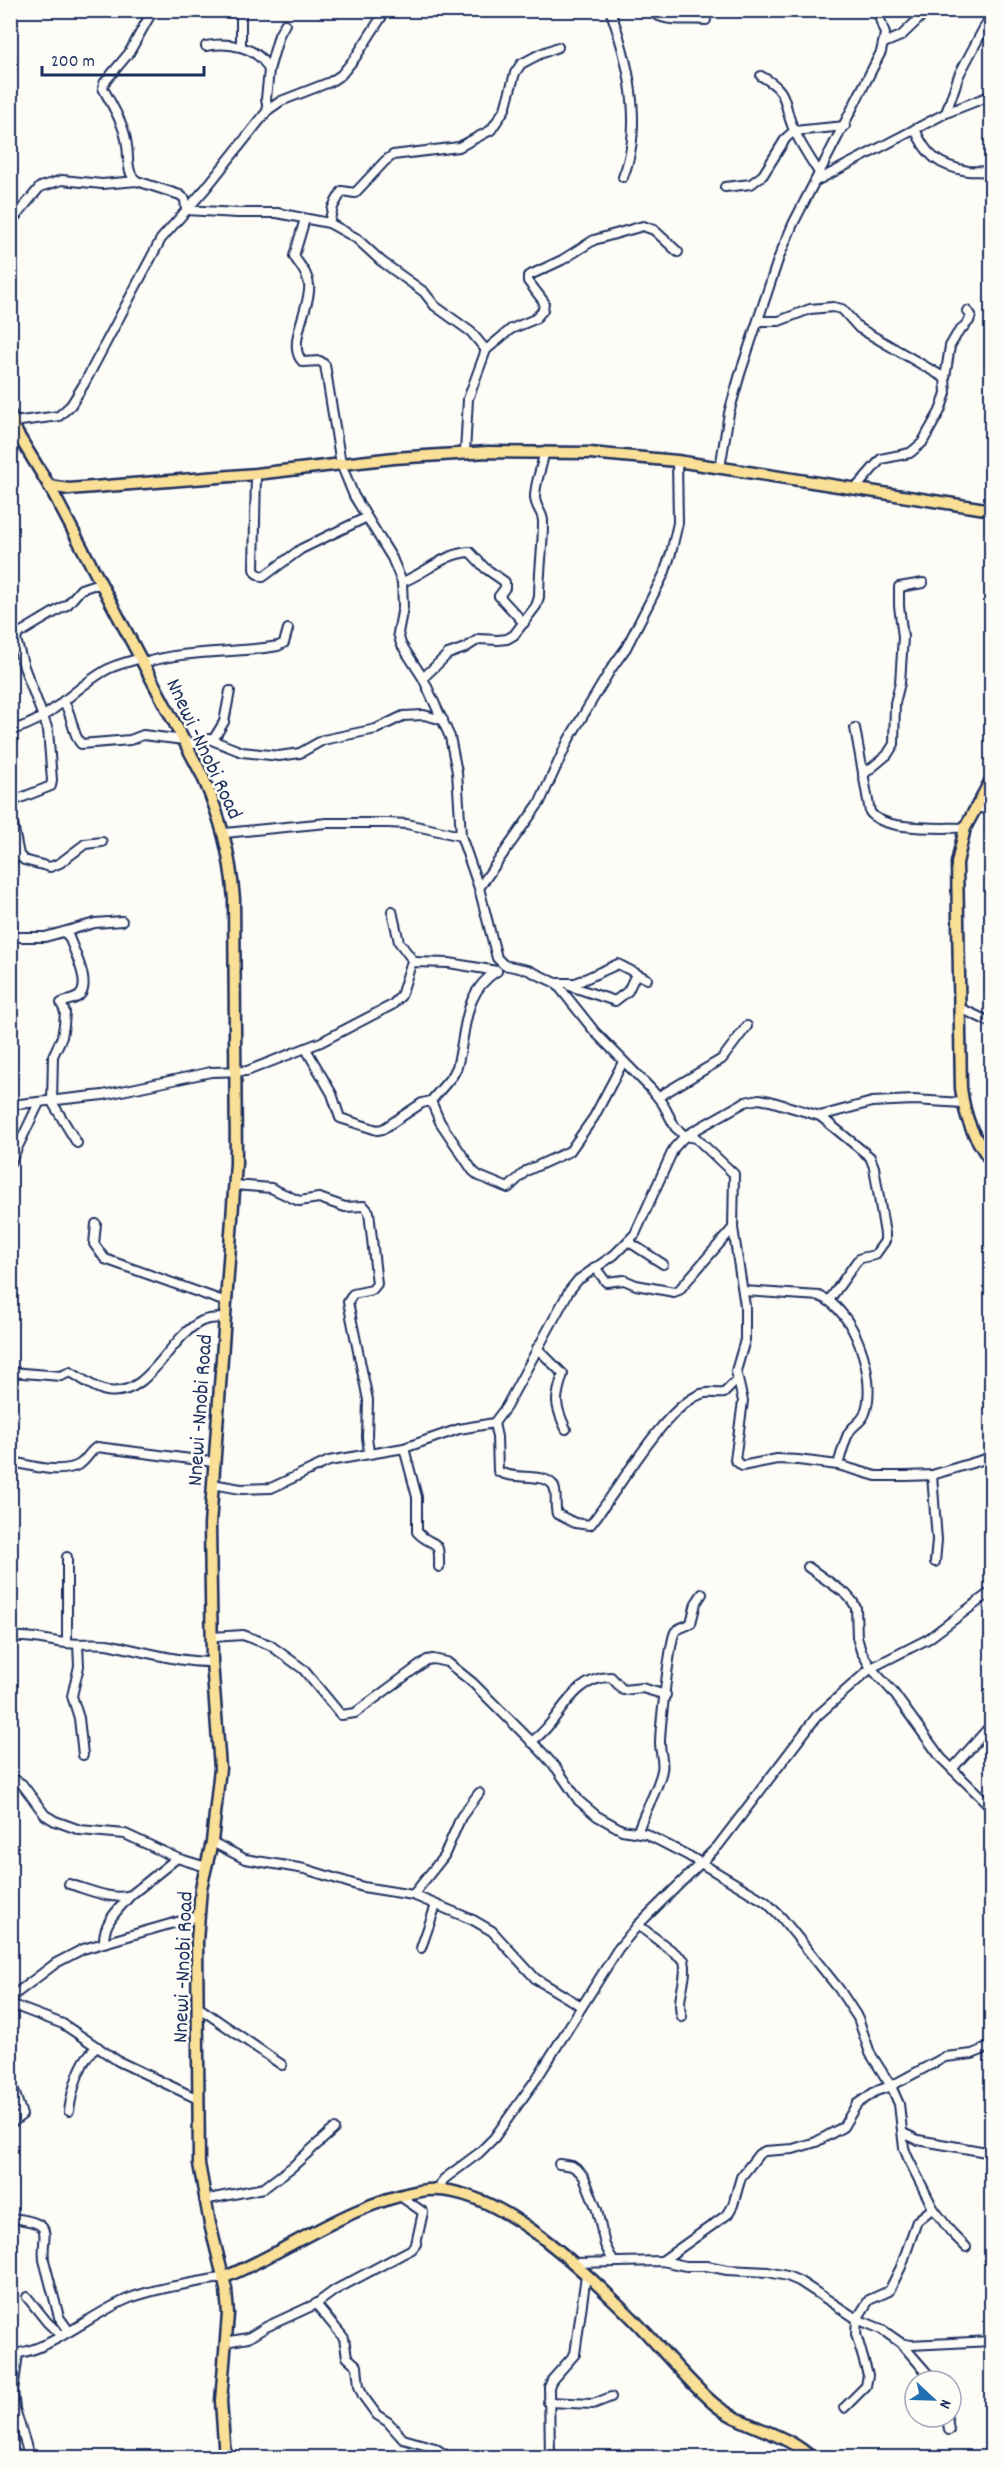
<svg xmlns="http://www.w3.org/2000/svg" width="1002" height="2468" font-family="Dekko,sans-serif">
  <rect width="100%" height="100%" fill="#fdfcf7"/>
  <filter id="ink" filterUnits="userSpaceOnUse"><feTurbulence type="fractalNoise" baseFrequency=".0167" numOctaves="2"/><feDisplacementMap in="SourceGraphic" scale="12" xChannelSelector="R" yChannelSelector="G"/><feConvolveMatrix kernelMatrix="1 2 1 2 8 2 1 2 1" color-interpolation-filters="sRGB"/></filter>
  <g filter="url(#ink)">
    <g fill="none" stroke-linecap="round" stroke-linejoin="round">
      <defs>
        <g id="minor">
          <path d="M 610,10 C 629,62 644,125 623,177"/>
          <path d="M 649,10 C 665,24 687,18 706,20"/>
          <path d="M 884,43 L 901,36 L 928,10"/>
          <path d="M 206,46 C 229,42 258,46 269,70 L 266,99 L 268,110"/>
          <path d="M 241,46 L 241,10"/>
          <path d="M 269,70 L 279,35 L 285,24"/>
          <path d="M 761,76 C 792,93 781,102 794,130 C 801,145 811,160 820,174"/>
          <path d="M 946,113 L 959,75 L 992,13"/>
          <path d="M 915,129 C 926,156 939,166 968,171 C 976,172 983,170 992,173"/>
          <path d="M 818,180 L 946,113 L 992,95"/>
          <path d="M 137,181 C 126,174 129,157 127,146 C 125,125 112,106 103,88 L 104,83 L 129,53 L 153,10"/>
          <path d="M 725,187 L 751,184 L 763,175 L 786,138 L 794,131 L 845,126"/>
          <path d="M 10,219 L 16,216 L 40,187 L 62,180 L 102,184 L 137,181 L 180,195 L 185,199 L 186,210 L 237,213 L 277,213 L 329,223 L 356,238 L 381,261 L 424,292 L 435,306 L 471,332 L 486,350"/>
          <path d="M 305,219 L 294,256 C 299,265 308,273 309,285 C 312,304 285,346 303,362 L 320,361 L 325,365 L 341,464 L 354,496 L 392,558 L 402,582 L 403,607 L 398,633 L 401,644 L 423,678 L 450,737 L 457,772 L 461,836 L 479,888 L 497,958 L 504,965 L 528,970 L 556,983 L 595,1032 L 652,1090 L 663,1104 L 675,1127 L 685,1136 L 696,1138 L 734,1174 L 733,1228 L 745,1306 L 745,1340 L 736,1371 L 743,1401 L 735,1460 L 742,1466 L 777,1459 L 798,1460 L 838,1465 L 876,1476 L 907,1476 L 932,1475 L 992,1457"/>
          <path d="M 329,223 L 333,207 L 342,191 L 355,193 L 385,161 L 393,155 L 459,147 L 491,130 L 505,109 L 515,73 L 521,64 L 540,54 L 558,47"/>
          <path d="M 759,321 L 779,321 L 810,309 L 833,307 L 842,309 L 859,328 L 945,378"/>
          <path d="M 13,422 L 59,416 L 71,405 L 84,384 L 161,239 L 206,188 L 268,110 L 281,101 L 330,82 L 341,75 L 355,58 L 386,10"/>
          <path d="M 465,453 L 468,399 L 486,350 L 511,329 L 535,319 L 543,310 L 544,302 L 528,281 L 528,276 L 562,260 L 594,240 L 643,226 L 654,230 L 678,252"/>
          <path d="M 720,468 L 729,413 L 740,374 L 779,257 L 793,224 L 881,52 L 885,34 L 877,10"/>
          <path d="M 256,474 L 254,569 L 256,573 L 263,577 L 301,549 L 365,518"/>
          <path d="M 855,489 L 881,459 L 910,453 L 922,443 L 940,411 L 946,393 L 945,378 L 950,346 L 957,334 L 969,321 L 971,315 L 967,311"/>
          <path d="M 402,582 C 425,574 444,553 470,552 L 485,568 L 505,582 L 505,588 L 499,596 L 524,623"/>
          <path d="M 144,663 C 188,649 233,654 278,646 L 284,643 L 288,629"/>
          <path d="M 423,678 L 448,654 L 465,648 L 479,639 L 498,640 L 507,639 L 514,635 L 536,606 L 539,597 C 539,572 543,547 543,523 C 544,513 535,508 535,497 C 535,481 542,469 544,453"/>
          <path d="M 63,701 C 73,714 71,732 81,744 L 130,740 L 143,735 L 184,740 L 193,744 L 209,739 L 242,752 L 279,756 L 300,753 L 323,740 L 376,729 L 403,716 L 424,715 L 443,720"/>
          <path d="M 855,728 L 870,812 C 884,832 942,827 965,828"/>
          <path d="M 10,730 C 51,722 74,686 110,668 C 119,664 131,661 141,658"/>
          <path d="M 213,740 L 224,722 L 230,691"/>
          <path d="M 863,775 L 887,755 L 894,744 L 895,703 L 900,683 L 903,637 L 899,606 L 899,587 L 923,583"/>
          <path d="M 977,807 L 992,811"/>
          <path d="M 225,833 L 327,823 L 388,823 L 407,824 L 461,836"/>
          <path d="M 102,842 L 85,844 L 60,863 L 50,867 L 24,860 L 19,855 L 10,809 L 13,801 L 51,786 L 52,780 L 48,730 L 24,667 L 16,640 L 18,634 L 68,604 L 81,589 L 93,585 L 102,585"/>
          <path d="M 10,862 L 19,855"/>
          <path d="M 479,888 L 540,802 L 569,739 L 611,669 L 626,648 L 664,574 L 671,553 L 678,523 L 677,461"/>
          <path d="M 392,911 L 399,942 L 414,962"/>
          <path d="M 64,932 L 69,937 C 74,951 92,985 79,996 C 74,1000 67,1000 61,1003 L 65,1012 L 64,1025 L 62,1037 L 53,1056 L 52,1102 L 77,1143"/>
          <path d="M 10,937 L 45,937 L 95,923 L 122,921"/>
          <path d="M 497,971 C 462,993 467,1030 457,1067 L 453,1075 L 431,1101 L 440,1122 L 473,1171 L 479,1176 L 508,1188 L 526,1171 L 570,1151 L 594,1117 L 623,1062"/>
          <path d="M 556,983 L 576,983 L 618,964 L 647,979"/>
          <path d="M 570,986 L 615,1001 L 628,991 L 636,974"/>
          <path d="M 960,1008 L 992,1023"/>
          <path d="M 306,1049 L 332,1094 L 340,1118 L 377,1130 L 383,1129 L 422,1103 L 431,1101"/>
          <path d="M 658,1097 L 722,1059 L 747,1026"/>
          <path d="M 10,1105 L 103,1095 L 211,1072 L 247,1071 L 321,1042 L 392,1005 L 401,996 L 411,964 L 414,962 L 449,963 L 497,971"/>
          <path d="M 820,1116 L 870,1157 L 874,1167 L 885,1234 L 885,1241 L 875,1255 L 861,1258 L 857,1261 L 830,1299"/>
          <path d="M 10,1163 L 39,1103"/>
          <path d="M 234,1185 L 271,1188 L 299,1201 L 319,1198 L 345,1207 L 364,1206 L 369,1212 L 377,1284 L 372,1290 L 353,1294 L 348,1302 L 368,1400 L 367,1437 L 369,1453"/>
          <path d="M 96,1224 L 94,1244 L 105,1259 L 226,1302"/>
          <path d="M 629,1242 L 663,1264"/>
          <path d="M 595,1267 L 606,1282 L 624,1280 L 636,1285 L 674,1292 L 679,1290 L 733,1228"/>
          <path d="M 743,1291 L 819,1296 C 854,1308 878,1379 865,1413 C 862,1423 852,1425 848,1434 C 844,1443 841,1455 838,1465"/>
          <path d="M 537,1348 L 563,1374 C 555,1399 554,1404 566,1429"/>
          <path d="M 10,1372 L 61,1376 L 70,1372 C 82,1378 94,1389 107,1391 C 150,1398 168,1337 202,1321 C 209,1318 217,1318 225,1318"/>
          <path d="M 494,1423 L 497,1437 L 498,1471 C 512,1481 544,1472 553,1485 C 558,1492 554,1506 557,1514 L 575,1523 L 590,1525 C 617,1493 663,1408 701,1394 C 709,1391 716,1394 724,1393 L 738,1379"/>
          <path d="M 404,1448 L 417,1497 L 417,1532 C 434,1550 440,1534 439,1567"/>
          <path d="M 10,1461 C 30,1466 62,1475 80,1464 C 87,1459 90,1451 97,1447 L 214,1462"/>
          <path d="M 932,1475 L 937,1540 L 935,1562"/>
          <path d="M 212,1484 L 241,1489 L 271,1488 L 329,1461 L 404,1448 L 459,1429 L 494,1423 L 506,1407 L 569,1291 L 578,1280 L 614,1255 L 635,1234 L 674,1148 L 685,1136 L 745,1102 L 759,1099 L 770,1101 L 820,1116 L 872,1102 L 914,1100 L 963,1103"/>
          <path d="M 808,1567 L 846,1594 L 853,1602 L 856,1608 L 857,1637 L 861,1651 L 871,1668 L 893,1692 L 941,1758 L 992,1808"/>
          <path d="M 10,1637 C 30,1635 47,1641 66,1643 C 81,1645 97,1642 112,1645 C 145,1652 179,1662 212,1662"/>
          <path d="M 212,1637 L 243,1635 L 270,1645 L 303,1669 L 341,1715 L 355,1713 L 427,1660 L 433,1659 L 447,1662 L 473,1683 L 540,1750 L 557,1769 L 579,1801 L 597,1816 L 622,1830 L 646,1834 L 689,1856 L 766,1902 L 782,1918 L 839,1989 L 858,2018 L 870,2053 L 891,2086 L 899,2104 L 904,2148 L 908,2158 L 933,2208 L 951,2232 L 966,2247"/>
          <path d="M 67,1643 L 67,1557"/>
          <path d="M 78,1644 L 79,1666 L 72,1696 L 79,1718 L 83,1755"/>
          <path d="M 531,1742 C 560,1723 570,1677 611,1677 L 623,1690 L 642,1688 L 666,1695"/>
          <path d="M 952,1769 L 992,1724"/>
          <path d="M 10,1777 L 22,1784 L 45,1815 L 55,1821 L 80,1830 L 125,1834 L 177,1858 L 206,1867"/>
          <path d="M 638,1831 C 644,1811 658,1791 662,1770 C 664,1762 660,1752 660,1743 C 660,1728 670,1640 675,1632 C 679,1627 686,1627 691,1623 L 696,1603 L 702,1594"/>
          <path d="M 212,1842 L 245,1859 L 305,1869 L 363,1887 L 413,1895 L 473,1920 L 492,1931 L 536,1979 L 581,2006"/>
          <path d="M 69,1884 C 87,1889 112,1901 131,1895 L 177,1858"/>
          <path d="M 413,1895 L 444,1856 L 461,1817 L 479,1793"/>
          <path d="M 638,1925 L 684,1960 C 689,1979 675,1998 682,2017"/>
          <path d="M 104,1942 C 103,1922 119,1909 130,1896"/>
          <path d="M 421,1948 L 436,1905"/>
          <path d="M 10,1998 L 56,1963 L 83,1949 L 198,1916"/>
          <path d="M 10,2004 L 63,2024 L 118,2061 L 198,2099"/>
          <path d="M 198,2007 L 282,2065"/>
          <path d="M 10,2078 L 22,2115 L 10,2124"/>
          <path d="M 69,2111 C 72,2091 80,2057 98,2047"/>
          <path d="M 903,2133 L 918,2140 L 992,2153"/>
          <path d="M 559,2164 L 572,2166 L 579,2171 L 584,2177 L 597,2210 L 605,2245 L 613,2261"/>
          <path d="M 438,2189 L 444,2179 L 479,2153 L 494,2138 L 537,2078 L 618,1949 L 638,1925 L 718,1846 L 817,1716 L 871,1668 L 928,1639 L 992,1591"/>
          <path d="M 204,2200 L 264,2188 L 292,2167 L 334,2129"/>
          <path d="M 19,2219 C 56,2225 41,2233 44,2260 L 59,2317 L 69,2331"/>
          <path d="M 662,2261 L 728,2214 L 733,2205 L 741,2177 L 759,2154 L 765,2151 L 793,2149 L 816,2142 L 843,2127 L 857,2104 L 876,2091 L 891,2086 L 945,2057 L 972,2054 L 992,2046"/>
          <path d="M 574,2263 L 662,2261 L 686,2266 L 707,2266 L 727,2270 L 768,2272 L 787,2276 L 799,2281 L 857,2319 L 881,2329 L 901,2343 L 910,2345 L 992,2341"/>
          <path d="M 27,2297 L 47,2322 L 61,2335"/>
          <path d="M 316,2304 L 344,2338 L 347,2357 L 357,2366 L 359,2386 L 363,2396 L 377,2415 L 388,2422 L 403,2439 L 435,2448 L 444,2454"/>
          <path d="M 225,2342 L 248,2338 L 266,2327 L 316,2304 L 335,2290 L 412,2249 L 416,2244 L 423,2212 L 400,2196"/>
          <path d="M 901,2343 L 934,2381"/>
          <path d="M 10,2354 C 47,2354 95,2311 130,2298 C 160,2287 193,2283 225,2277"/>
          <path d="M 18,2354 L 13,2391 L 15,2409 L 30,2458"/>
          <path d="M 548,2402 L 593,2404 L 611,2397"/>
          <path d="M 844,2408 L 866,2386 L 868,2375 L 856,2334 L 857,2319 L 869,2300 L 889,2291 L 901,2267 L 917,2221 L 933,2208"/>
          <path d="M 947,2417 L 949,2430"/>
          <path d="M 550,2458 L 549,2387 L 552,2380 L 575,2354 L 586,2275"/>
        </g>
        <g id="major">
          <path d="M 10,414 L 17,433 L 51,489 L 202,775 C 221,818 230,853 234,899 L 236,1163 L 210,1525 L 212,1662 L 220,1768 L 212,1842 L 201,1888 L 197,1941 L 199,2164 L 210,2224 L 226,2289 L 228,2314 L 221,2401 L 225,2458"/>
          <path d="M 49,486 L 69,489 L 256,474 L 394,458 L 488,452 L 590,453 L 677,461 L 992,510"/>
          <path d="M 992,778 L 965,828 L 957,863 L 961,1088 C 965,1120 973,1136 992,1163"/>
          <path d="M 225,2277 C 290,2250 349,2204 420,2191 C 488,2178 579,2266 625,2311 C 655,2340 681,2375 713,2403 C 742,2428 784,2431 812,2458"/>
        </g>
      </defs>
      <use href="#minor" stroke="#1b2f5e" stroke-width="12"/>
      <use href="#major" stroke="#1b2f5e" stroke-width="15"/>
      <use href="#minor" stroke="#fdfcf7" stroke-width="8"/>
      <use href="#major" stroke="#fadf96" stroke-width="10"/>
    </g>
  </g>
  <g text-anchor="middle" stroke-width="5" stroke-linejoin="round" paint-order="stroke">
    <g font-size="22" fill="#1b2f5e" stroke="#fdfcf7">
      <text transform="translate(206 748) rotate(65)" y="8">Nnewi -Nnobi Road</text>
      <text transform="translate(198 1410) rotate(-86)" y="8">Nnewi -Nnobi Road</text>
      <text transform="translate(181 1967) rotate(-88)" y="8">Nnewi -Nnobi Road</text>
    </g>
  </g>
  <rect width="1002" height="2468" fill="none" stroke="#fdfcf7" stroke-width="36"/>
  <rect x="18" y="18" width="966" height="2432" fill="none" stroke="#1b2f5e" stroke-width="2" filter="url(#ink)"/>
  <g transform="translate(933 2399) rotate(112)"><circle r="28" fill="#fdfcf7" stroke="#a3aaba" stroke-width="1.5"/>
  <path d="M0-4.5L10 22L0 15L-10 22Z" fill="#1f6fb2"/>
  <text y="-9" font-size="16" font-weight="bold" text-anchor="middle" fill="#1b2f5e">N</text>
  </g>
  <path d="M42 66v9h162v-9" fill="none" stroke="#1b2f5e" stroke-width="3"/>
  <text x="51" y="66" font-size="18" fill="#1b2f5e" stroke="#fdfcf7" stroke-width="4.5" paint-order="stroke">200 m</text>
</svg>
